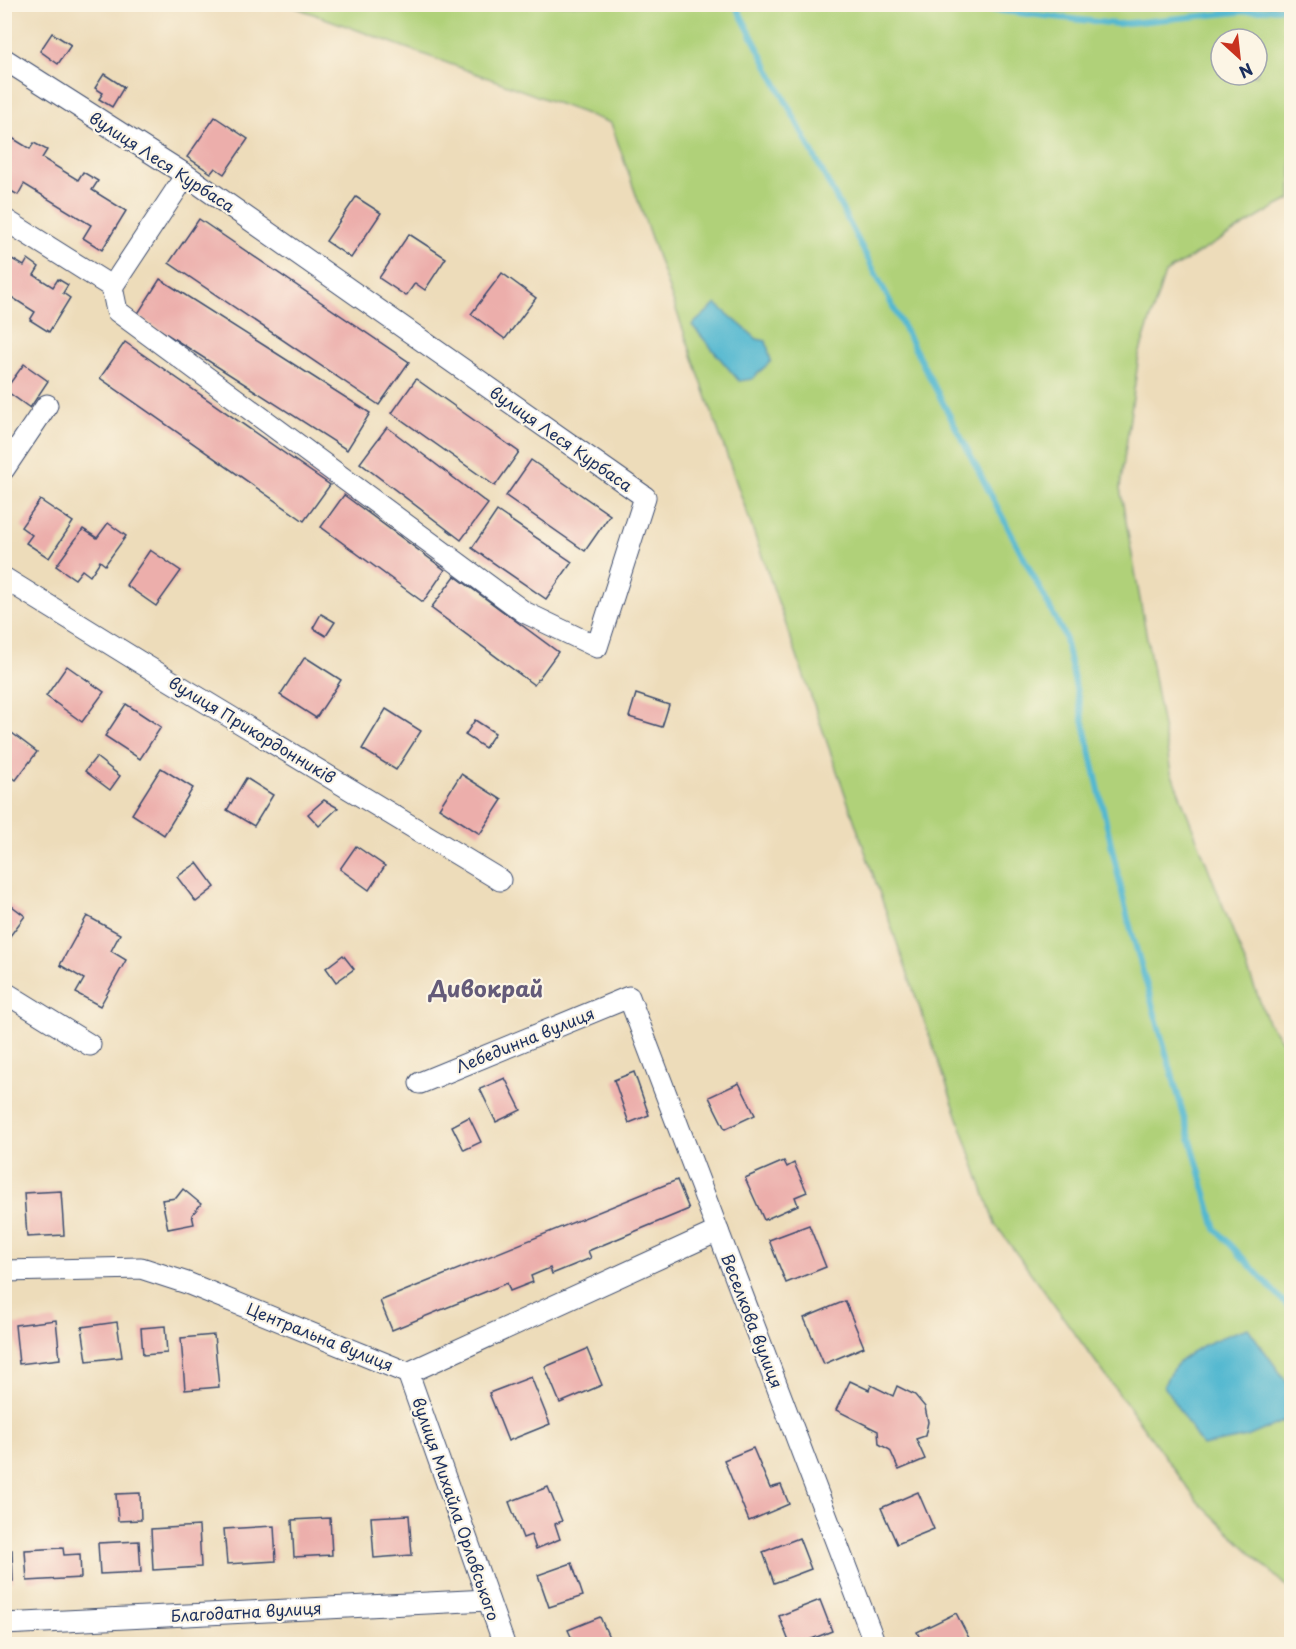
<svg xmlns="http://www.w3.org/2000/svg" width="1296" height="1649" font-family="'Playpen Sans',sans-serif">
  <rect width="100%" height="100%" fill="#fcf5e5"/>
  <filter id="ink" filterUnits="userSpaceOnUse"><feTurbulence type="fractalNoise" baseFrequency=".0167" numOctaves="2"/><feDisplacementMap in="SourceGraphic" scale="12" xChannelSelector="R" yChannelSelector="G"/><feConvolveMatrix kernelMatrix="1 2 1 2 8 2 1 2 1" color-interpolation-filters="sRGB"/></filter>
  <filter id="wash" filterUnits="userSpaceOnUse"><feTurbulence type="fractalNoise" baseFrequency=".008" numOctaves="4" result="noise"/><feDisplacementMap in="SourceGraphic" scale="24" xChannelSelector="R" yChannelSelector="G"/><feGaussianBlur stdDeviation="1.35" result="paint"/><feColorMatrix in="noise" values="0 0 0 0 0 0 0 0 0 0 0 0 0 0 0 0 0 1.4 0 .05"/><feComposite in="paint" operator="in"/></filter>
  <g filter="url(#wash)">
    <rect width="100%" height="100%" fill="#eddcba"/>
    <path fill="#b0d179" stroke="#66806c" stroke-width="1.5" fill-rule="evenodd" d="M 289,5 L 1291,5 L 1291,199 L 1272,209 L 1165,273 L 1139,355 L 1120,488 L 1171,772 L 1268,1022 L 1291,1053 L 1291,1591 L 1198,1502 L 995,1224 L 611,123 ZM 1221,39 L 1257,39 L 1257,75 L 1221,75 Z"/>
    <g fill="#52b8d0" stroke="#367497" stroke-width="1.5">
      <path d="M 716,304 L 757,339 L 766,341 L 771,361 L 752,379 L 739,381 L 692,325 Z"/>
      <path d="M 1248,1328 L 1291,1388 L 1291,1418 L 1247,1437 L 1202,1446 L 1164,1386 C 1175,1352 1217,1338 1248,1328 Z"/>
    </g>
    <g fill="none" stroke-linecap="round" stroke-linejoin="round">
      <g stroke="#52b8d0" stroke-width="6">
        <path d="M 735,4 L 1064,635 L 1128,919 L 1216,1229 L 1292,1311"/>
        <path d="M 939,4 L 1117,24 L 1292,7"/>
      </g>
    </g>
    <g id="blocks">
      <g fill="#ecaeab">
        <path d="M 52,33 L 71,45 L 58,64 L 40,51 Z"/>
        <path d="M 104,74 L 124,87 L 112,107 L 99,99 L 103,93 L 95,88 Z"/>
        <path d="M 215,117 L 248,139 L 224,174 L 215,168 L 211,173 L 187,157 Z"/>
        <path d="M 4,133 L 30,149 L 34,143 L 47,150 L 42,158 L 78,180 L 83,172 L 98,181 L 92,190 L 126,211 L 102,250 L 83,238 L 91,225 L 24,184 L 18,195 L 4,187 Z"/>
        <path d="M 356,197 L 381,213 L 351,258 L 326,241 Z"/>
        <path d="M 199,219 L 409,362 L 379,405 L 169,263 Z"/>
        <path d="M 409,234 L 446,258 L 425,290 L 415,283 L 406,296 L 379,278 Z"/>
        <path d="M 5,255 L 24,266 L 28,259 L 39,267 L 34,275 L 53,287 L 58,279 L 68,285 L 63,293 L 70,298 L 49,332 L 30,320 L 35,312 L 5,293 Z"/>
        <path d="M 502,273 L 536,298 L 505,339 L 471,314 Z"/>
        <path d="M 160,279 L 370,413 L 347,450 L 137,315 Z"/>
        <path d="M 125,342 L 330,485 L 304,521 L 100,378 Z"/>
        <path d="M 24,364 L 48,381 L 30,408 L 5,390 Z"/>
        <path d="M 416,379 L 519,452 L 495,486 L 392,413 Z"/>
        <path d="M 387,427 L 488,504 L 461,540 L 360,463 Z"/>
        <path d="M 531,460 L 610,515 L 585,551 L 506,496 Z"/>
        <path d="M 344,495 L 445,570 L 423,602 L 321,527 Z"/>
        <path d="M 40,500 L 73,522 L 49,558 L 26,543 L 32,535 L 21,527 Z"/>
        <path d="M 497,511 L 572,562 L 546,599 L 472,548 Z"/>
        <path d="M 108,523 L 126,536 L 105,565 L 100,561 L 90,576 L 82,570 L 75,579 L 56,566 L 83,529 L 97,538 Z"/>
        <path d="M 150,550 L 181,571 L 156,606 L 126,585 Z"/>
        <path d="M 455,576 L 558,652 L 534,685 L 431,608 Z"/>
        <path d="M 321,614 L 335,622 L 326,636 L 313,628 Z"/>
        <path d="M 305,657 L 341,680 L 316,718 L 280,695 Z"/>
        <path d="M 67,666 L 104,692 L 82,722 L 46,696 Z"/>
        <path d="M 636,694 L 669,705 L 662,727 L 629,717 Z"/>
        <path d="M 126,704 L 161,727 L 140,759 L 105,736 Z"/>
        <path d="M 386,709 L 421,731 L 396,770 L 362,749 Z"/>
        <path d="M 475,720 L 495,733 L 485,748 L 465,735 Z"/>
        <path d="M 4,727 L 37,752 L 16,780 L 4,771 Z"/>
        <path d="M 96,757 L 120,776 L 110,790 L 85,771 Z"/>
        <path d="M 161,768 L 193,788 L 164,835 L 132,814 Z"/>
        <path d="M 461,774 L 502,800 L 480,834 L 439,808 Z"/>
        <path d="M 246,778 L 273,795 L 254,826 L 227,810 Z"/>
        <path d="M 324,800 L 338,808 L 319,826 L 308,814 Z"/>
        <path d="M 356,846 L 385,866 L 369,890 L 340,869 Z"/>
        <path d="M 197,863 L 215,887 L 196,902 L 177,877 Z"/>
        <path d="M 4,900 L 25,916 L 7,940 L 4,938 Z"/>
        <path d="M 87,916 L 120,934 L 111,951 L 126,960 L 100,1006 L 76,993 L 84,979 L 60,965 Z"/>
        <path d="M 343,955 L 354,969 L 336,982 L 326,968 Z"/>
        <path d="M 634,1072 L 649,1115 L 629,1123 L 614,1080 Z"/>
        <path d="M 505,1078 L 521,1110 L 496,1122 L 480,1089 Z"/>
        <path d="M 739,1083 L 755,1115 L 725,1129 L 709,1097 Z"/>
        <path d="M 469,1117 L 481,1142 L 464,1150 L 452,1126 Z"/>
        <path d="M 784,1161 L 787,1167 L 794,1163 L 807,1192 L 795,1197 L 798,1205 L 764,1220 L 745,1178 Z"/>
        <path d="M 677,1180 L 689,1209 L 588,1251 L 591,1258 L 552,1274 L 550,1268 L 531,1276 L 533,1282 L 510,1291 L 507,1283 L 392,1330 L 380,1301 Z"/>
        <path d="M 183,1189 L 201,1204 L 192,1215 L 194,1224 L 168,1229 L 162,1200 L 176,1198 Z"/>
        <path d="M 61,1191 L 64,1235 L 27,1237 L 24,1193 Z"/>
        <path d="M 809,1225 L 826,1267 L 786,1283 L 769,1240 Z"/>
        <path d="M 845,1301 L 864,1347 L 824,1364 L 804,1318 Z"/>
        <path d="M 56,1320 L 60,1359 L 19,1364 L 15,1325 Z"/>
        <path d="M 117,1322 L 122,1357 L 87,1361 L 82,1327 Z"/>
        <path d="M 165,1326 L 167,1353 L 143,1355 L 141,1328 Z"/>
        <path d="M 214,1335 L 219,1387 L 185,1390 L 181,1338 Z"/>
        <path d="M 587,1349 L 602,1385 L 560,1403 L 545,1367 Z"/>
        <path d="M 531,1377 L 550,1424 L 508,1441 L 489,1393 Z"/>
        <path d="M 850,1381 L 869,1390 L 871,1385 L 893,1396 L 897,1386 L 915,1395 L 925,1407 L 928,1422 L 925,1436 L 916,1439 L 925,1459 L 899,1470 L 890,1450 L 879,1444 L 878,1431 L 836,1410 Z"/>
        <path d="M 753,1448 L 770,1488 L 781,1485 L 789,1504 L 749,1521 L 724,1460 Z"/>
        <path d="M 548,1487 L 562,1521 L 555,1524 L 560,1539 L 536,1549 L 531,1535 L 523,1538 L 509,1502 Z"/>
        <path d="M 918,1492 L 934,1529 L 897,1544 L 881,1508 Z"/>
        <path d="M 140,1493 L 141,1520 L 118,1521 L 116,1494 Z"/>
        <path d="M 409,1515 L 412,1555 L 374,1558 L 371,1517 Z"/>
        <path d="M 330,1518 L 332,1555 L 294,1557 L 292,1520 Z"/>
        <path d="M 199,1526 L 201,1567 L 153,1570 L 151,1529 Z"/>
        <path d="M 274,1526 L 276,1561 L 227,1564 L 224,1529 Z"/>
        <path d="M 799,1538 L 811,1569 L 774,1583 L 763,1552 Z"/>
        <path d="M 139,1541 L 141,1572 L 100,1574 L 98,1543 Z"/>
        <path d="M 63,1548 L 64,1555 L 80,1554 L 81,1578 L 27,1581 L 25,1550 Z"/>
        <path d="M 4,1550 L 12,1550 L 13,1581 L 4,1582 Z"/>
        <path d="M 572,1563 L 583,1596 L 549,1607 L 538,1575 Z"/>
        <path d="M 820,1600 L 832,1631 L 799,1644 L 790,1644 L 779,1616 Z"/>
        <path d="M 956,1613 L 972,1644 L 923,1644 L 917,1632 Z"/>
        <path d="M 600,1617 L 612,1644 L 566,1644 L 573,1641 L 568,1630 Z"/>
      </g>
    </g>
  </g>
  <g filter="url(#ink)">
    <use href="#blocks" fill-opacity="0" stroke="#3a496c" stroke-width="1.5"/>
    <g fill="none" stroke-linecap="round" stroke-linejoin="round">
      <defs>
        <g id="street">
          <path d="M 4,59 L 186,175 L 645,497 L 597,647 L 524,612 L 117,311 L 112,287 L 4,219"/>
          <path d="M 112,287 L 186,175"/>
          <path d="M 4,469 L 47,405"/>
          <path d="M 4,578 L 138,661 L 500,880"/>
          <path d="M 4,992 L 90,1045"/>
          <path d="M 420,1083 L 629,997 L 875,1644"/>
          <path d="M 4,1271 L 141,1268 L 187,1283 L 408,1373 L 718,1231"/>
          <path d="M 408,1373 L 504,1644"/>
          <path d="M 4,1624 L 488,1600"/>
        </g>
      </defs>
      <use href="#street" stroke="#3a496c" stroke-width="23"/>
      <use href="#street" stroke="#fff" stroke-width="21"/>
    </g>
  </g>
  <g text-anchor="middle" stroke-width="4.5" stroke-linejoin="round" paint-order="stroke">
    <g font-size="16" fill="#1b2f5e" stroke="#fcf5e5">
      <text transform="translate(162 162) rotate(33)" y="6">вулиця Леся Курбаса</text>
      <text transform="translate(561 439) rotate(35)" y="6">вулиця Леся Курбаса</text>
      <text transform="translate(252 730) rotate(31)" y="6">вулиця Прикордонників</text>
      <text transform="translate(525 1040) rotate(-22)" y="6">Лебединна вулиця</text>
      <text transform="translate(752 1321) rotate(69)" y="6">Веселкова вулиця</text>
      <text transform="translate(320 1337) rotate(22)" y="6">Центральна вулиця</text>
      <text transform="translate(456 1509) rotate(71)" y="6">вулиця Михайла Орловського</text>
      <text transform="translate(246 1612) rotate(-3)" y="6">Благодатна вулиця</text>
    </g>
    <g font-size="22" font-weight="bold" fill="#645b79" stroke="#fcf5e5">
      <text x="486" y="997">Дивокрай</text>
    </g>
  </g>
  <rect width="1296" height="1649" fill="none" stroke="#fcf5e5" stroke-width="24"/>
  <g transform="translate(1239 57) rotate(153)"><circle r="28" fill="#fcf5e5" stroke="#a2a6af" stroke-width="1.5"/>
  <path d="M0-4.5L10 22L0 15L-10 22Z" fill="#c8321e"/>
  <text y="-9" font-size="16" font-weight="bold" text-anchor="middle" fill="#1b2f5e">N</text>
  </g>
</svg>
